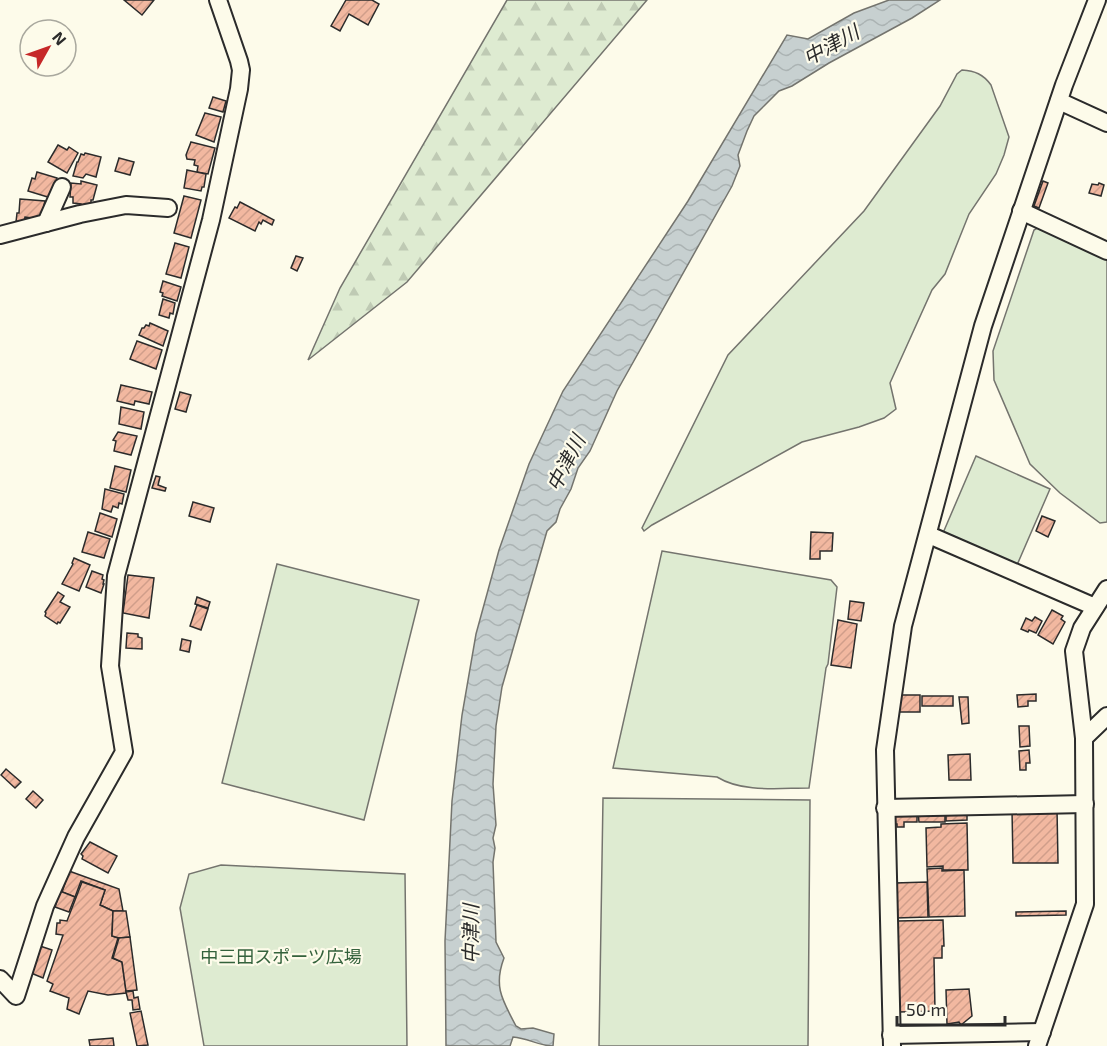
<svg xmlns="http://www.w3.org/2000/svg" width="1107" height="1046" font-family="'Exo 2','Noto Sans JP',sans-serif">
  <defs>
    <pattern id="forest-firs" width="22" height="20" patternUnits="userSpaceOnUse" patternTransform="scale(1.5)"><rect width="22" height="20" fill="#deebd1"/><path d="M5 1l3.5 6h-7zM16 11l3.5 6h-7z" fill="#bfcab4"/></pattern>
    <pattern id="water-waves" width="16" height="10" patternUnits="userSpaceOnUse" patternTransform="scale(1.5)"><rect width="16" height="10" fill="#c7d0d0"/><path d="M0 5q4-4 8 0t8 0" fill="none" stroke="#abb3b3"/></pattern>
    <pattern id="building-hatch" width="6" height="6" patternUnits="userSpaceOnUse" patternTransform="scale(1.5)"><rect width="6" height="6" fill="#f2b8a0"/><path d="M-1 1l2-2M0 6l6-6M5 7l2-2" fill="none" stroke="#d09e8a"/></pattern>
  </defs>
  <rect width="100%" height="100%" fill="#fdfbea"/>
  <path fill="url(#forest-firs)" stroke="#74746e" stroke-width="1.5" d="M 507,0 L 647,0 L 407,282 L 308,360 L 340,288 Z"/>
  <g fill="#deebd1" stroke="#74746e" stroke-width="1.5">
    <path d="M 962,70 C 975,71 983,74 991,85 L 1009,137 L 1004,155 L 996,174 L 969,214 L 945,274 L 932,290 L 890,383 L 896,409 L 884,418 L 859,427 L 802,442 L 652,525 L 644,531 L 642,528 L 728,355 L 864,211 L 940,106 L 957,74 Z"/>
    <path d="M 1039,227 L 1107,257 L 1107,522 L 1100,523 L 1060,493 L 1030,464 L 994,380 L 993,351 L 1034,230 Z"/>
    <path d="M 976,456 L 1050,489 L 1017,565 L 943,533 Z"/>
    <path d="M 662,551 L 831,580 L 837,587 L 828,664 L 826,668 L 809,788 C 779,788 743,793 717,777 L 613,768 Z"/>
    <path d="M 277,564 L 419,600 L 364,820 L 222,783 Z"/>
    <path d="M 603,798 L 810,800 L 808,1046 L 599,1046 Z"/>
    <path d="M 221,865 L 405,874 L 407,1046 L 204,1046 L 180,908 L 189,874 Z"/>
  </g>
  <path fill="url(#water-waves)" stroke="#74746e" stroke-width="1.5" d="M 889,0 L 940,0 L 912,18 L 829,63 L 792,86 L 779,91 L 754,116 L 747,131 L 738,155 L 740,166 L 732,186 L 617,391 L 590,451 L 578,468 L 571,489 L 560,509 L 556,522 L 547,531 L 502,687 L 496,726 L 493,784 L 496,825 L 493,838 L 495,848 L 493,862 L 496,942 L 504,958 C 493,987 503,1001 516,1026 L 521,1029 L 533,1028 L 554,1034 L 553,1046 C 539,1046 528,1038 513,1037 L 510,1046 L 446,1046 L 445,941 L 452,801 L 462,715 L 476,634 L 499,550 L 529,464 L 563,391 L 688,201 L 787,35 L 808,39 L 854,13 Z"/>
  <g fill="url(#building-hatch)" stroke="#2b2b2b" stroke-width="1.5">
    <path d="M 124,0 L 154,0 L 142,15 Z"/>
    <path d="M 346,0 L 372,0 L 379,4 L 368,25 L 349,14 L 340,31 L 331,26 Z"/>
    <path d="M 213,97 L 226,101 L 223,112 L 209,108 Z"/>
    <path d="M 205,113 L 221,117 L 214,142 L 196,135 Z"/>
    <path d="M 191,142 L 215,148 L 208,174 L 197,172 L 198,166 L 194,165 L 195,160 L 187,159 L 186,155 Z"/>
    <path d="M 58,145 L 67,150 L 69,147 L 78,153 L 67,173 L 48,162 Z"/>
    <path d="M 85,153 L 101,157 L 96,177 L 86,174 L 83,178 L 73,176 L 77,162 L 78,162 L 81,154 L 84,155 Z"/>
    <path d="M 119,158 L 134,162 L 130,175 L 115,171 Z"/>
    <path d="M 187,170 L 206,174 L 204,187 L 202,187 L 201,191 L 184,188 Z"/>
    <path d="M 37,172 L 57,178 L 51,198 L 28,191 L 32,178 L 35,179 Z"/>
    <path d="M 81,181 L 97,185 L 93,200 L 91,200 L 91,207 L 81,206 L 81,204 L 73,203 L 73,197 L 70,197 L 71,183 L 81,184 Z"/>
    <path d="M 1043,181 L 1048,183 L 1039,208 L 1034,206 Z"/>
    <path d="M 1099,183 L 1104,185 L 1101,196 L 1089,193 L 1092,184 L 1098,185 Z"/>
    <path d="M 184,196 L 201,200 L 191,238 L 174,233 Z"/>
    <path d="M 20,199 L 45,201 L 41,219 L 25,217 L 24,222 L 16,222 L 17,213 L 19,213 Z"/>
    <path d="M 240,202 L 274,220 L 272,225 L 263,220 L 261,224 L 259,222 L 255,231 L 229,218 L 235,207 L 237,208 Z"/>
    <path d="M 175,243 L 189,247 L 181,278 L 166,274 Z"/>
    <path d="M 296,256 L 303,258 L 297,271 L 291,268 Z"/>
    <path d="M 163,281 L 181,287 L 177,301 L 162,296 L 163,293 L 160,292 Z"/>
    <path d="M 163,299 L 175,303 L 173,314 L 170,313 L 169,318 L 159,315 Z"/>
    <path d="M 150,323 L 168,331 L 163,346 L 139,335 L 142,328 L 144,328 L 146,325 L 149,326 Z"/>
    <path d="M 137,341 L 162,350 L 156,369 L 130,359 Z"/>
    <path d="M 121,385 L 152,392 L 149,404 L 135,401 L 134,405 L 117,401 Z"/>
    <path d="M 180,392 L 191,395 L 186,412 L 175,409 Z"/>
    <path d="M 121,407 L 144,412 L 141,429 L 119,424 Z"/>
    <path d="M 118,432 L 137,436 L 131,455 L 114,451 L 116,441 L 113,440 Z"/>
    <path d="M 115,466 L 131,470 L 126,492 L 110,488 Z"/>
    <path d="M 156,476 L 160,477 L 158,485 L 166,488 L 165,491 L 152,488 Z"/>
    <path d="M 105,489 L 124,494 L 122,504 L 119,503 L 118,508 L 113,506 L 111,512 L 102,509 Z"/>
    <path d="M 193,502 L 214,508 L 210,522 L 189,516 Z"/>
    <path d="M 100,513 L 117,519 L 112,537 L 95,531 Z"/>
    <path d="M 1042,516 L 1055,521 L 1048,537 L 1036,531 Z"/>
    <path d="M 88,532 L 110,539 L 104,558 L 82,552 Z"/>
    <path d="M 811,532 L 833,533 L 832,551 L 820,551 L 820,559 L 810,559 Z"/>
    <path d="M 74,558 L 90,565 L 79,591 L 62,584 L 73,564 L 72,563 Z"/>
    <path d="M 92,571 L 103,575 L 102,579 L 104,580 L 103,584 L 104,584 L 101,593 L 86,587 Z"/>
    <path d="M 128,575 L 154,578 L 149,618 L 123,613 Z"/>
    <path d="M 58,592 L 64,596 L 60,602 L 70,607 L 60,623 L 58,622 L 57,624 L 45,616 L 46,613 L 45,612 Z"/>
    <path d="M 197,597 L 210,602 L 208,608 L 195,604 Z"/>
    <path d="M 850,601 L 864,603 L 861,621 L 848,619 Z"/>
    <path d="M 197,605 L 208,609 L 201,630 L 190,626 Z"/>
    <path d="M 1052,610 L 1063,616 L 1061,619 L 1065,622 L 1053,644 L 1038,635 Z"/>
    <path d="M 1035,617 L 1042,621 L 1036,633 L 1029,630 L 1028,632 L 1021,629 L 1026,618 L 1032,621 Z"/>
    <path d="M 838,620 L 857,624 L 851,668 L 831,665 Z"/>
    <path d="M 127,633 L 138,634 L 138,637 L 142,638 L 142,649 L 126,648 Z"/>
    <path d="M 182,639 L 191,641 L 189,652 L 180,650 Z"/>
    <path d="M 1036,694 L 1036,701 L 1028,701 L 1028,706 L 1018,707 L 1017,695 Z"/>
    <rect x="899" y="695" width="21" height="17"/>
    <rect x="922" y="696" width="31" height="10"/>
    <path d="M 959,697 L 968,697 L 969,723 L 962,724 Z"/>
    <path d="M 1019,726 L 1029,726 L 1030,746 L 1020,747 Z"/>
    <path d="M 1029,750 L 1030,763 L 1026,763 L 1026,770 L 1020,770 L 1019,751 Z"/>
    <path d="M 970,754 L 971,780 L 949,780 L 948,755 Z"/>
    <path d="M 6,769 L 21,782 L 15,788 L 1,775 Z"/>
    <path d="M 33,791 L 43,800 L 36,808 L 26,799 Z"/>
    <path d="M 1057,809 L 1058,863 L 1013,863 L 1012,810 Z"/>
    <path d="M 967,810 L 967,820 L 946,821 L 946,811 Z"/>
    <path d="M 945,812 L 945,822 L 919,822 L 918,813 Z"/>
    <path d="M 917,813 L 917,822 L 904,822 L 904,827 L 897,827 L 897,824 L 893,824 L 893,816 Z"/>
    <path d="M 967,823 L 968,870 L 943,870 L 943,866 L 927,867 L 926,828 L 941,827 L 941,824 Z"/>
    <path d="M 90,842 L 117,856 L 108,873 L 82,859 L 83,856 L 81,854 Z"/>
    <path d="M 942,868 L 942,871 L 964,870 L 965,916 L 929,917 L 927,869 Z"/>
    <path d="M 69,871 L 119,889 L 123,911 L 113,911 L 100,905 L 105,890 L 81,881 L 75,897 L 62,892 Z"/>
    <path d="M 82,882 L 105,890 L 100,905 L 113,911 L 112,936 L 118,938 L 112,958 L 122,962 L 126,991 L 126,993 L 108,995 L 88,991 L 79,1014 L 67,1009 L 69,998 L 50,991 L 53,984 L 47,981 L 63,935 L 56,934 L 57,923 L 60,923 L 60,920 L 67,921 Z"/>
    <path d="M 927,882 L 928,917 L 896,918 L 895,883 Z"/>
    <path d="M 60,891 L 75,897 L 69,912 L 55,907 Z"/>
    <path d="M 113,911 L 126,911 L 130,937 L 119,938 L 112,936 Z"/>
    <path d="M 1066,911 L 1066,915 L 1016,916 L 1016,912 Z"/>
    <path d="M 943,920 L 944,946 L 942,946 L 942,958 L 934,958 L 935,1011 L 899,1012 L 898,921 Z"/>
    <path d="M 130,937 L 137,990 L 126,991 L 122,962 L 113,958 L 119,938 Z"/>
    <path d="M 40,946 L 52,950 L 43,978 L 31,973 Z"/>
    <path d="M 969,989 L 972,1016 L 961,1025 L 959,1022 L 947,1024 L 946,990 Z"/>
    <path d="M 133,991 L 134,998 L 138,997 L 140,1009 L 133,1010 L 132,1000 L 128,1000 L 126,992 Z"/>
    <path d="M 141,1011 L 148,1045 L 137,1046 L 130,1013 Z"/>
    <path d="M 113,1038 L 114,1046 L 90,1046 L 89,1040 Z"/>
  </g>
  <g fill="none" stroke-linecap="round" stroke-linejoin="round">
    <defs>
      <g id="minor">
        <path d="M 1059,101 L 1107,123"/>
        <path d="M 1021,211 L 1107,251"/>
        <path d="M 46,223 L 62,187"/>
        <path d="M 0,235 L 80,214 L 126,205 L 168,208"/>
        <path d="M 929,535 L 1095,607"/>
        <path d="M 1084,738 L 1107,716"/>
        <path d="M 885,808 L 1085,804"/>
        <path d="M 0,979 L 16,996 L 45,906 L 76,837 L 124,752 L 110,666 L 116,576 L 211,220 L 239,89 L 241,70 L 239,61 L 218,0"/>
        <path d="M 891,1035 L 1042,1032"/>
        <path d="M 892,1046 L 885,750 L 903,626 L 983,326 L 1064,85 L 1097,0"/>
        <path d="M 1037,1046 L 1085,904 L 1084,738 L 1074,651 L 1082,628 L 1107,589"/>
      </g>
    </defs>
    <use href="#minor" stroke="#2b2b2b" stroke-width="20"/>
    <use href="#minor" stroke="#fdfbea" stroke-width="16"/>
  </g>
  <g text-anchor="middle" stroke-width="4.5" stroke-linejoin="round" paint-order="stroke">
    <g font-size="18" fill="#34623c" stroke="#fdfbea">
      <text x="281" y="963">中三田スポーツ広場</text>
    </g>
    <g font-size="20" font-style="italic" fill="#2b2b2b" stroke="#fdfbea">
      <text transform="translate(831 45) rotate(-29)" y="7">中津川</text>
      <text transform="translate(566 463) rotate(-63)" y="7">中津川</text>
      <text transform="translate(471 934) rotate(-90)" y="7">中津川</text>
    </g>
  </g>
  <g transform="translate(48 48) rotate(50)"><circle r="28" fill="#fdfbea" stroke="#a9a89e" stroke-width="1.5"/>
  <path d="M0-4.5L10 22L0 15L-10 22Z" fill="#c62828"/>
  <text y="-9" font-size="16" font-weight="bold" text-anchor="middle" fill="#2b2b2b">N</text>
  </g>
  <path d="M897 1016v9h108v-9" fill="none" stroke="#2b2b2b" stroke-width="3"/>
  <text x="906" y="1016" font-size="18" fill="#2b2b2b" stroke="#fdfbea" stroke-width="4.5" paint-order="stroke">50 m</text>
</svg>
